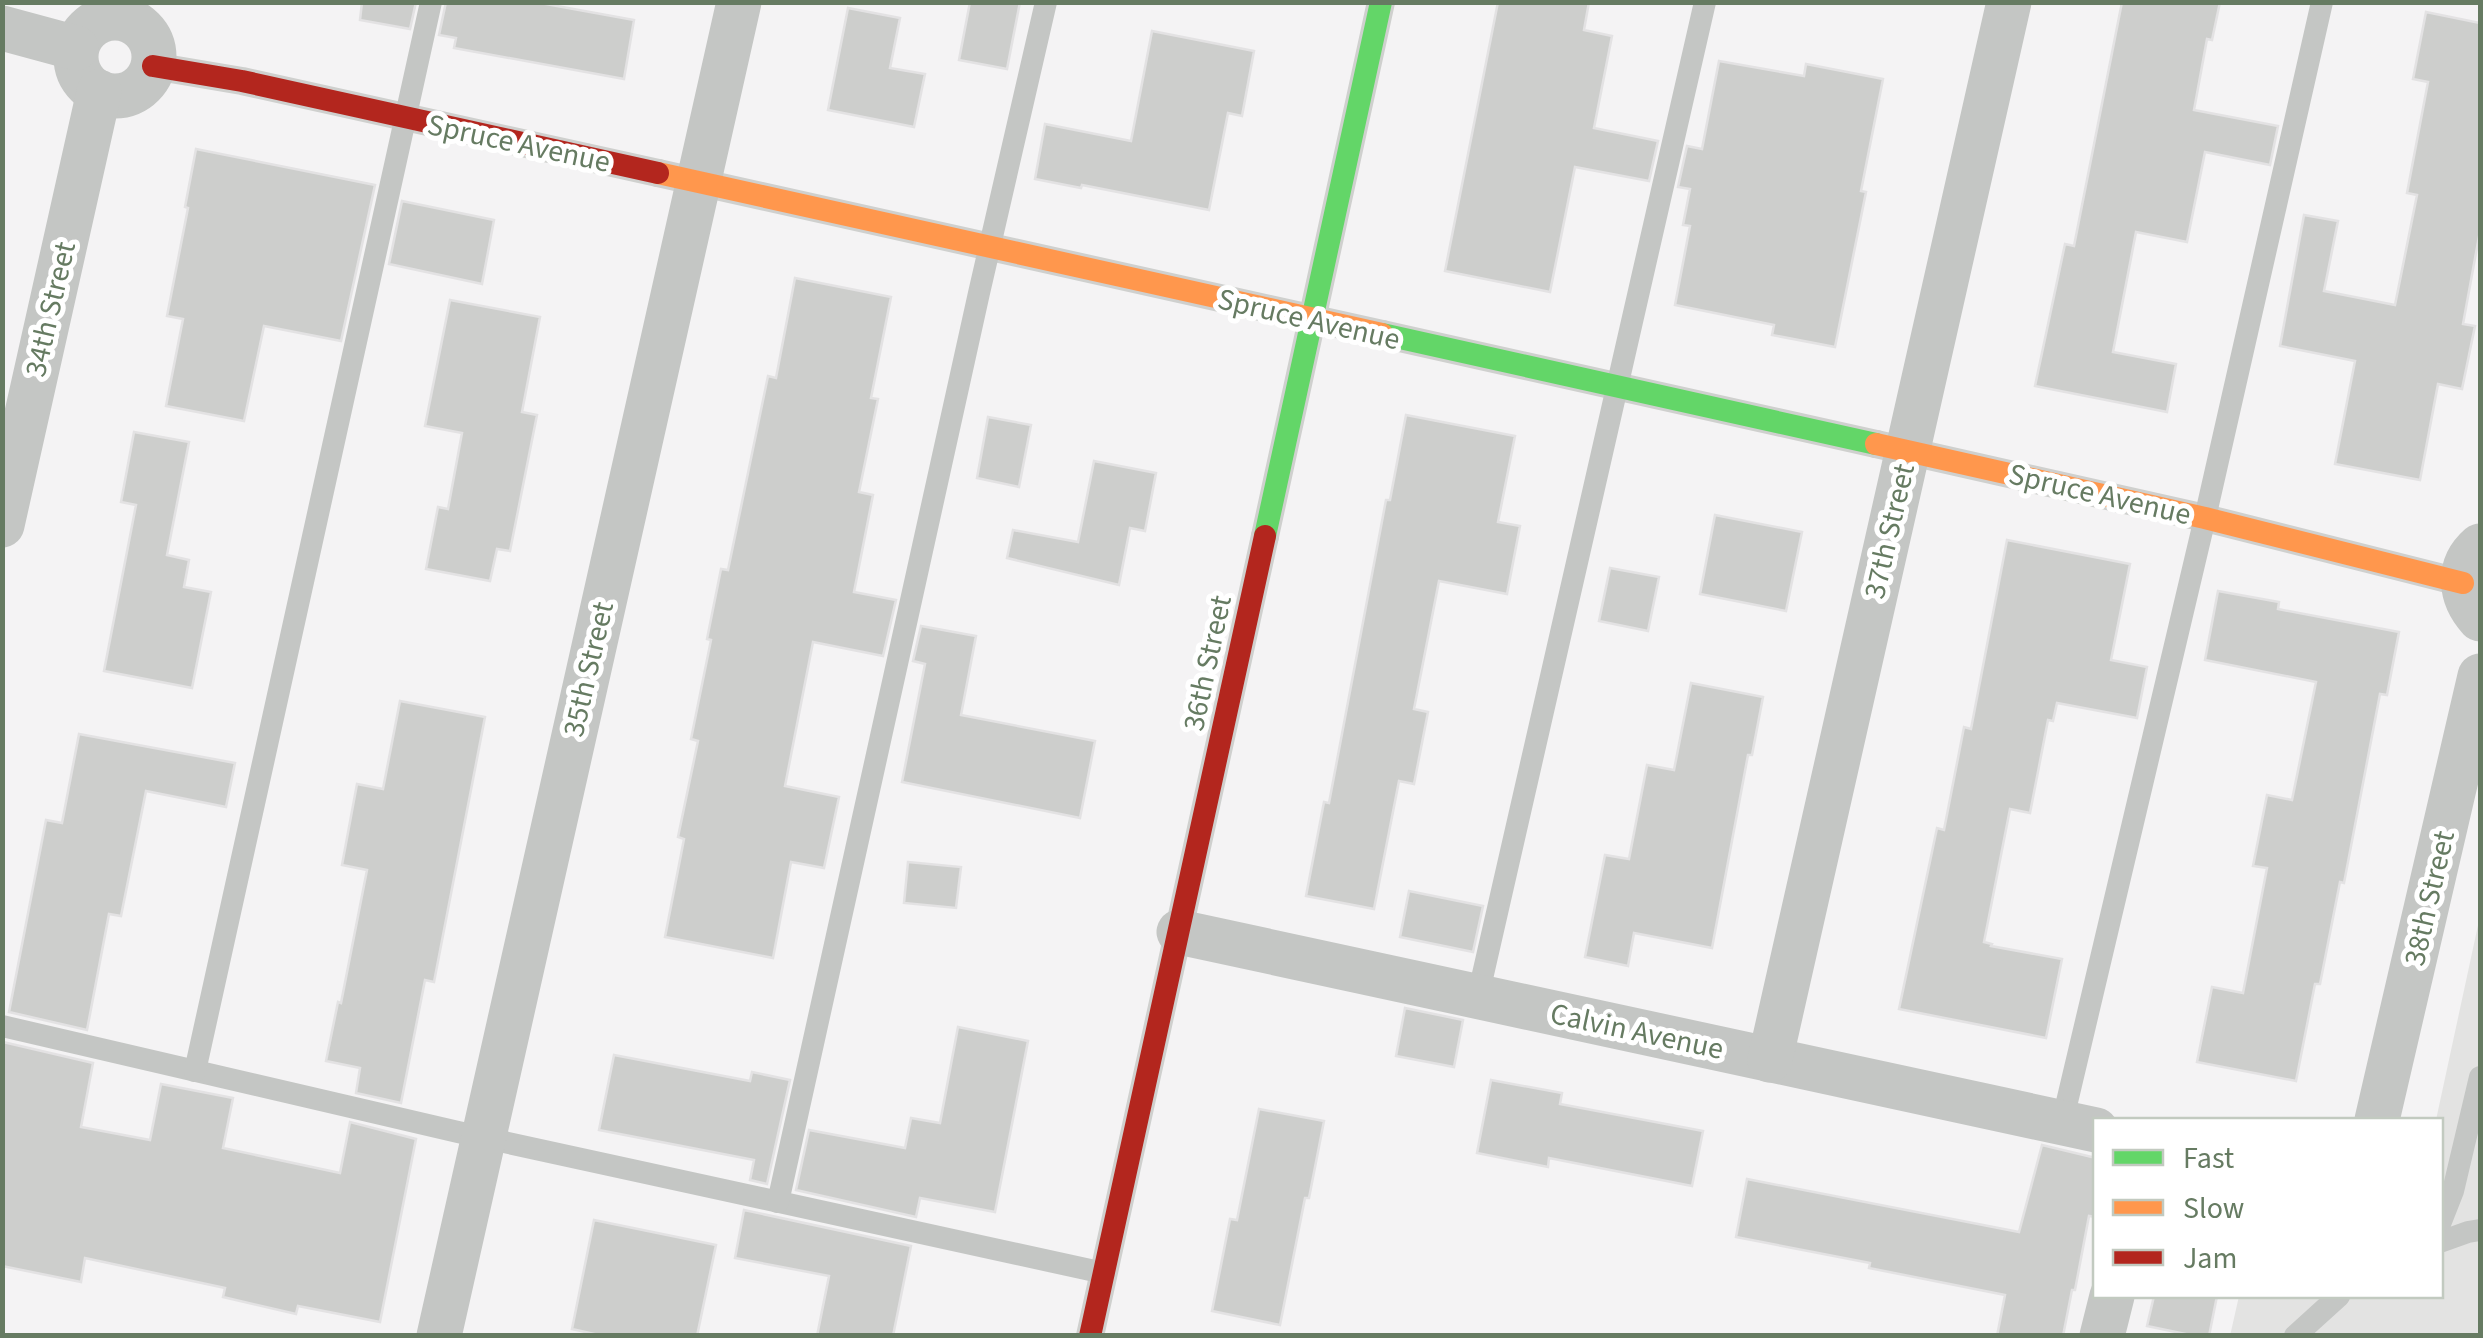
<svg xmlns="http://www.w3.org/2000/svg" width="2483" height="1338" font-family="'Source Sans 3',sans-serif">
  <rect width="100%" height="100%" fill="#f4f3f4"/>
  <path fill="#e3e3e2" d="M 2480,916 L 2480,1335 L 2230,1336 L 2239,1296 L 2440,1296 L 2440,1120 L 2436,1120 Z"/>
  <g fill="#cdcecc" stroke="#e3e2e3" stroke-width="2.5">
    <path d="M 362,2 L 416,2 L 410,29 L 360,20 Z"/>
    <path d="M 446,2 L 535,2 L 634,20 L 624,79 L 454,48 L 456,38 L 439,35 Z"/>
    <path d="M 970,2 L 1020,2 L 1007,69 L 959,60 Z"/>
    <path d="M 1498,2 L 1589,2 L 1584,30 L 1612,36 L 1594,128 L 1658,141 L 1649,181 L 1575,167 L 1550,292 L 1445,271 Z"/>
    <path d="M 2122,2 L 2220,2 L 2212,40 L 2207,39 L 2194,110 L 2278,126 L 2270,165 L 2205,152 L 2187,242 L 2136,232 L 2113,352 L 2176,364 L 2167,412 L 2035,386 L 2065,244 L 2074,246 Z"/>
    <path d="M 848,8 L 900,18 L 890,68 L 925,74 L 914,127 L 828,110 Z"/>
    <path d="M 2426,12 L 2480,23 L 2480,231 L 2463,324 L 2475,326 L 2462,389 L 2438,384 L 2420,480 L 2335,464 L 2355,361 L 2280,346 L 2304,215 L 2338,221 L 2324,291 L 2395,305 L 2417,195 L 2407,193 L 2428,82 L 2413,79 Z"/>
    <path d="M 1152,31 L 1254,51 L 1242,116 L 1228,113 L 1209,210 L 1082,185 L 1081,188 L 1035,179 L 1045,124 L 1131,141 Z"/>
    <path d="M 1719,61 L 1804,76 L 1806,64 L 1883,79 L 1861,191 L 1866,192 L 1835,347 L 1772,335 L 1774,325 L 1675,305 L 1690,226 L 1683,225 L 1690,189 L 1678,187 L 1687,146 L 1702,149 Z"/>
    <path d="M 196,149 L 375,185 L 341,341 L 264,326 L 244,421 L 166,406 L 183,319 L 167,316 L 188,208 L 185,207 Z"/>
    <path d="M 402,201 L 494,220 L 482,284 L 389,264 Z"/>
    <path d="M 795,278 L 891,297 L 871,398 L 878,399 L 859,492 L 873,495 L 854,592 L 896,600 L 883,656 L 813,642 L 785,786 L 839,797 L 824,868 L 791,862 L 773,958 L 665,937 L 684,839 L 678,837 L 698,741 L 691,739 L 711,640 L 707,639 L 721,569 L 728,570 L 768,376 L 776,378 Z"/>
    <path d="M 450,300 L 540,317 L 522,412 L 537,415 L 510,551 L 497,549 L 490,581 L 426,569 L 438,507 L 448,509 L 462,433 L 425,426 Z"/>
    <path d="M 1406,415 L 1515,436 L 1498,522 L 1520,526 L 1507,594 L 1439,581 L 1414,709 L 1428,712 L 1414,784 L 1399,781 L 1374,909 L 1306,896 L 1324,802 L 1329,803 L 1386,500 L 1390,500 Z"/>
    <path d="M 988,417 L 1031,425 L 1019,487 L 977,478 Z"/>
    <path d="M 134,432 L 189,442 L 167,555 L 189,560 L 184,587 L 211,592 L 192,688 L 104,671 L 136,505 L 121,502 Z"/>
    <path d="M 1094,461 L 1156,473 L 1145,531 L 1130,528 L 1119,585 L 1007,558 L 1013,530 L 1078,542 Z"/>
    <path d="M 1715,515 L 1802,532 L 1786,611 L 1700,594 Z"/>
    <path d="M 2007,540 L 2130,564 L 2111,660 L 2147,667 L 2137,718 L 2057,703 L 2053,721 L 2048,720 L 2030,813 L 2010,809 L 1984,942 L 1992,944 L 1991,946 L 2062,959 L 2046,1038 L 1899,1009 L 1937,828 L 1944,830 L 1964,727 L 1971,729 Z"/>
    <path d="M 1610,568 L 1659,577 L 1648,631 L 1599,621 Z"/>
    <path d="M 2218,591 L 2279,602 L 2278,609 L 2399,632 L 2387,695 L 2380,694 L 2344,883 L 2340,882 L 2320,984 L 2315,984 L 2296,1081 L 2197,1062 L 2212,987 L 2243,993 L 2267,868 L 2253,866 L 2267,795 L 2292,800 L 2316,682 L 2205,660 Z"/>
    <path d="M 921,626 L 976,636 L 961,715 L 1095,741 L 1080,818 L 902,782 L 925,664 L 913,661 Z"/>
    <path d="M 1691,683 L 1763,697 L 1752,755 L 1748,755 L 1712,948 L 1634,933 L 1628,966 L 1585,957 L 1605,855 L 1629,859 L 1647,765 L 1674,770 Z"/>
    <path d="M 400,701 L 485,717 L 434,982 L 425,980 L 401,1103 L 356,1093 L 360,1068 L 326,1061 L 338,1002 L 341,1003 L 367,870 L 342,865 L 357,784 L 383,789 Z"/>
    <path d="M 79,734 L 235,763 L 226,807 L 146,791 L 121,916 L 109,914 L 87,1030 L 9,1012 L 46,820 L 62,823 Z"/>
    <path d="M 908,862 L 961,867 L 956,908 L 904,903 Z"/>
    <path d="M 1409,891 L 1483,906 L 1473,952 L 1400,937 Z"/>
    <path d="M 1405,1008 L 1463,1020 L 1454,1067 L 1396,1056 Z"/>
    <path d="M 958,1027 L 1028,1041 L 995,1212 L 920,1198 L 916,1217 L 796,1190 L 809,1130 L 905,1148 L 911,1118 L 940,1123 Z"/>
    <path d="M 3,1042 L 93,1063 L 81,1127 L 150,1140 L 161,1084 L 233,1098 L 223,1148 L 340,1173 L 350,1122 L 416,1139 L 380,1322 L 298,1306 L 296,1314 L 223,1297 L 225,1288 L 85,1258 L 81,1282 L 2,1266 Z"/>
    <path d="M 614,1055 L 750,1081 L 752,1072 L 790,1080 L 767,1184 L 750,1180 L 754,1160 L 599,1130 Z"/>
    <path d="M 1491,1080 L 1562,1093 L 1560,1104 L 1703,1131 L 1692,1186 L 1549,1158 L 1548,1167 L 1477,1153 Z"/>
    <path d="M 1259,1109 L 1324,1121 L 1309,1198 L 1305,1198 L 1280,1325 L 1212,1311 L 1230,1219 L 1237,1220 Z"/>
    <path d="M 2042,1145 L 2096,1158 L 2096,1217 L 2089,1216 L 2075,1290 L 2072,1290 L 2063,1336 L 1997,1336 L 2005,1295 L 1869,1268 L 1870,1263 L 1736,1237 L 1747,1179 L 2019,1232 Z"/>
    <path d="M 744,1210 L 911,1246 L 893,1336 L 817,1336 L 829,1276 L 735,1258 Z"/>
    <path d="M 594,1220 L 716,1245 L 697,1336 L 603,1336 L 572,1329 Z"/>
    <path d="M 2154,1296 L 2217,1296 L 2209,1336 L 2195,1336 L 2147,1326 Z"/>
  </g>
  <g fill="none" stroke-linecap="round" stroke-linejoin="round">
    <defs>
      <g id="fast">
        <path d="M 1382,334 L 1876,444"/>
        <path d="M 1265,536 L 1381,2"/>
      </g>
      <g id="slow">
        <path d="M 658,173 L 1382,334"/>
        <path d="M 1876,444 L 2205,518 L 2463,583"/>
      </g>
      <g id="jam">
        <path d="M 153,66 L 242,81 L 658,173"/>
        <path d="M 1090,1336 L 1265,536"/>
      </g>
    </defs>
    <use href="#fast" stroke="#cfd0ce" stroke-width="28"/>
    <use href="#slow" stroke="#cfd0ce" stroke-width="28"/>
    <use href="#jam" stroke="#cfd0ce" stroke-width="28"/>
    <g stroke="#c4c6c4" stroke-width="22">
      <path d="M 1478,996 L 1705,2"/>
      <path d="M 2,1026 L 458,1132 L 1104,1273"/>
      <path d="M 195,1071 L 431,2"/>
      <path d="M 2062,1123 L 2205,518 L 2322,2"/>
      <path d="M 778,1202 L 979,293 L 1046,2"/>
      <path d="M 2440,1224 L 2453,1191 L 2480,1077"/>
      <path d="M 2440,1242 L 2468,1232 L 2480,1230"/>
      <path d="M 2295,1336 L 2339,1296"/>
    </g>
    <g stroke="#c4c6c4" stroke-width="45">
      <circle cx="115" cy="57" r="39"/>
      <path d="M 2,28 L 76,48"/>
      <path d="M 2,525 L 99,92"/>
      <path d="M 2480,546 C 2456,567 2460,597 2480,619"/>
      <path d="M 1179,932 L 2096,1130"/>
      <path d="M 1770,1060 L 2009,2"/>
      <path d="M 2377,1120 L 2480,676"/>
      <path d="M 439,1336 L 739,2"/>
      <path d="M 2102,1336 L 2112,1296"/>
    </g>
    <use href="#fast" stroke="#63d668" stroke-width="22"/>
    <use href="#slow" stroke="#ff974d" stroke-width="22"/>
    <use href="#jam" stroke="#b3261e" stroke-width="22"/>
  </g>
  <g text-anchor="middle" stroke-width="10" stroke-linejoin="round" paint-order="stroke">
    <g font-size="30" fill="#667b62" stroke="#fff">
      <text transform="translate(519 143) rotate(12)" y="10">Spruce Avenue</text>
      <text transform="translate(50 309) rotate(-77)" y="10">34th Street</text>
      <text transform="translate(1309 319) rotate(13)" y="10">Spruce Avenue</text>
      <text transform="translate(2100 494) rotate(13)" y="10">Spruce Avenue</text>
      <text transform="translate(1889 531) rotate(-77)" y="10">37th Street</text>
      <text transform="translate(1207 663) rotate(-78)" y="10">36th Street</text>
      <text transform="translate(588 669) rotate(-77)" y="10">35th Street</text>
      <text transform="translate(2429 898) rotate(-77)" y="10">38th Street</text>
      <text transform="translate(1637 1031) rotate(12)" y="10">Calvin Avenue</text>
    </g>
  </g>
  <rect width="2483" height="1338" fill="none" stroke="#667b62" stroke-width="10"/>
  <rect x="2093" y="1118" width="350" height="180" fill="#ffffff" stroke="#c2cac0" stroke-width="2.5"/>
  <rect x="2113" y="1150" width="50" height="15" fill="#63d668" stroke="#c2cac0" stroke-width="2.5"/>
  <text x="2183" y="1168" font-size="30" fill="#667b62">Fast</text>
  <rect x="2113" y="1200" width="50" height="15" fill="#ff974d" stroke="#c2cac0" stroke-width="2.5"/>
  <text x="2183" y="1218" font-size="30" fill="#667b62">Slow</text>
  <rect x="2113" y="1250" width="50" height="15" fill="#b3261e" stroke="#c2cac0" stroke-width="2.5"/>
  <text x="2183" y="1268" font-size="30" fill="#667b62">Jam</text>
</svg>
